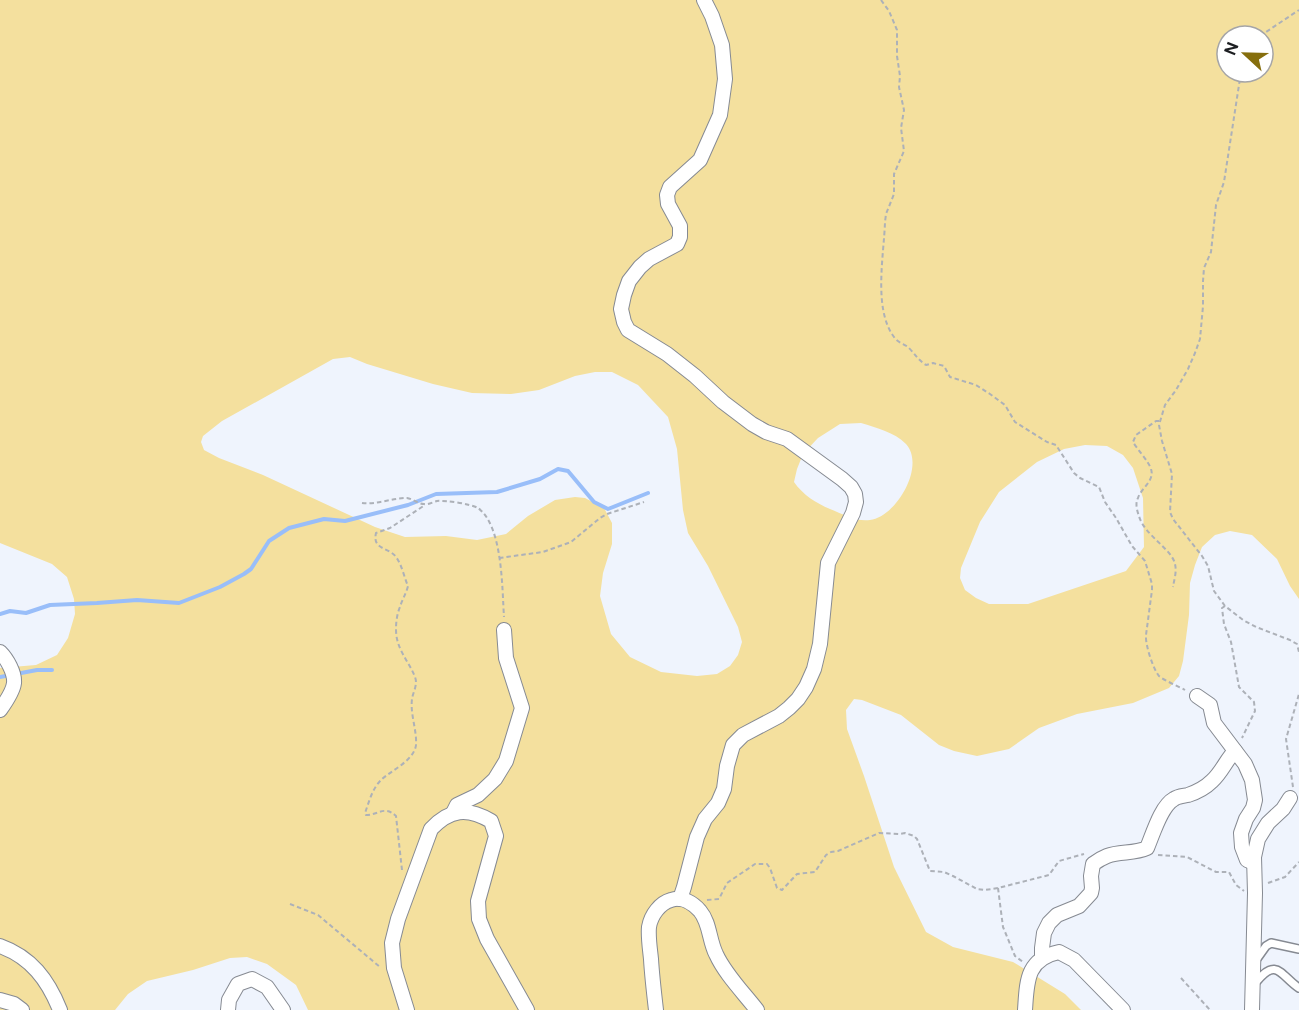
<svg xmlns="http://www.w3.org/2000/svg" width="1299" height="1010" font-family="'Public Sans',sans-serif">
  <rect width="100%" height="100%" fill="#eff4fd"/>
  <path fill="#f4e09e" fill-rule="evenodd" d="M 0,0 L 1299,0 L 1299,599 L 1290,586 L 1277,559 L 1252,535 L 1230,531 L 1215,535 L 1202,547 L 1195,565 L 1190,583 L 1189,615 L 1183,661 L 1179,676 L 1169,688 L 1133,703 L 1077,714 L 1039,728 L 1009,749 L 977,756 L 954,751 L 939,745 L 901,715 L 862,700 L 854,699 L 846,710 L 847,729 L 864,776 L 894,867 L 926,932 L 953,947 L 1013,962 L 1065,994 L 1081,1010 L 308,1010 L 296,985 L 267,964 L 247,957 L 230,958 L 193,970 L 147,981 L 128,994 L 115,1010 L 0,1010 L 0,668 L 36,665 L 57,655 L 68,638 L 75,614 L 74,599 L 67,577 L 52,564 L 0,543 ZM 1227,36 L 1263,36 L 1263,72 L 1227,72 ZM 350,357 L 367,364 L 433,384 L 472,393 L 511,394 L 539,390 L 575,376 L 595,372 L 612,372 L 638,385 L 668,417 L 677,449 L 683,510 L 688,533 L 708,566 L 738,627 L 742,642 L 738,655 L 730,666 L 717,674 L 697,676 L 661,672 L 630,657 L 611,634 L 600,596 L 603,573 L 612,544 L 612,523 L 604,508 L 585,498 L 575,497 L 555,500 L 528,516 L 506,534 L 477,540 L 446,536 L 405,537 L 375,527 L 263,475 L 219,458 L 204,450 L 201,442 L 203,436 L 222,421 L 333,359 ZM 861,423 C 877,428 894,432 906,444 C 926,466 896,517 870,520 C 856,522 843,514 830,509 C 816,503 803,495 794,482 L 797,469 L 803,454 L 818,438 L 840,424 ZM 1085,445 L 1107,446 L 1123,455 L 1133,468 L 1143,498 L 1144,547 L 1126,571 L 1028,604 L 989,604 L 976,598 L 965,590 L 960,578 L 961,568 L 980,522 L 999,492 L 1037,462 L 1064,449 Z"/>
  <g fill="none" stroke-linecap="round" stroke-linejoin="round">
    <g stroke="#99bef9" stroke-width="4">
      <path d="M 0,614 L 10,611 L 26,613 L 50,605 L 97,603 L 137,600 L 179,603 L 220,587 L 244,574 L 251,569 L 269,541 L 289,528 L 324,519 L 345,521 L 408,505 L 436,494 L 497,492 L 540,479 L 558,469 L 568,471 L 594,502 L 608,509 L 648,493"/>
      <path d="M 0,677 L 37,670 L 52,670"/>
    </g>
    <defs>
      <g id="lane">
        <path d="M 1256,960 L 1266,946 L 1271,943 L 1299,949"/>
        <path d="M 1253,982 L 1257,981 C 1277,957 1281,976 1299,988"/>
      </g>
      <g id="street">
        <path d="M 0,652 C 7,659 15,673 14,683 C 13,692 5,703 0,710"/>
        <path d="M 1197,696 L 1210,705 L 1214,723 L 1245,764 L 1252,780 L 1255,800 L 1253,808 L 1246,819 L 1241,833 L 1242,847 L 1247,860 L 1254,863"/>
        <path d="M 453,813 L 457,805 L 478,795 L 495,779 L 506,761 L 522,708 L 506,658 L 504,630"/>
        <path d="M 680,899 L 684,887 L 697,837 L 705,819 L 718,803 L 724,789 L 727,766 L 733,745 L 743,735 L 779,716 L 789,708 L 798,699 L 806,687 L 814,669 L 820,644 L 828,563 L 853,513 L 856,502 L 855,494 L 851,487 L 842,479 L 787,439 L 766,432 L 752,424 L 723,402 L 695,376 L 667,354 L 628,330 L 624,322 L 621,309 L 624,295 L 629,281 L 640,267 L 649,259 L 677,244 L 680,237 L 680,226 L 668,204 L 667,195 L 670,187 L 700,160 L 720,115 L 725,79 L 722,45 L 712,16 L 704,0"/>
        <path d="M 0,946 C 31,957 48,980 60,1010"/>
        <path d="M 1042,958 L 1042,948 L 1044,933 L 1049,923 L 1057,915 L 1079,906 L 1091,893 L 1092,888 L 1091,876 L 1093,864 C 1097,861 1102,858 1107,856 C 1120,851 1134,854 1147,848 C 1153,834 1161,806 1174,799 C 1178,796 1183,796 1188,795 C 1197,792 1206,787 1212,781 C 1222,772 1226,760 1235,751"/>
        <path d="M 0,1000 L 14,1004 L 22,1010"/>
        <path d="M 228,1010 L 229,1000 L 238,984 L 252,979 L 267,987 L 283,1010"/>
        <path d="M 407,1010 L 394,968 L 392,943 L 398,919 L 431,829 C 450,809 467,807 491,821 L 496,836 L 478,901 L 479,919 L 487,939 L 527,1010"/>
        <path d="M 656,1010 C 654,993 652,976 651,959 C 650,949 648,937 649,927 C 651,915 660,903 671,900 C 682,896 693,903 700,911 C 710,923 709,940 716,954 C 725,974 743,992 757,1010"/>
        <path d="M 1025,1010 C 1027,982 1026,959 1059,952 L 1074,960 L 1123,1010"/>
        <path d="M 1252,1010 L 1255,893 L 1254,857 L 1258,839 L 1268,823 L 1283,809 L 1290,798"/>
      </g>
    </defs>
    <use href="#lane" stroke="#868a92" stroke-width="10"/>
    <use href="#street" stroke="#868a92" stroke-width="16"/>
    <g stroke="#adb1b8" stroke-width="2" stroke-dasharray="4.5 3" stroke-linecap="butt">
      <path d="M 881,0 L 889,11 L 897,30 L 897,56 L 900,76 L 899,87 L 904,110 L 901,128 L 904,151 L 894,174 L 894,194 L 886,214 L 885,222 C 884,255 873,309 894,337 C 898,343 905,344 909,348 C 915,354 918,360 926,365 L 933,363 L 944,366 L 950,377 L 976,385 L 990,394 L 1005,405 L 1015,422 L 1047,442 L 1056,445 L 1074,473 L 1080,478 L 1099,487 L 1105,502 L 1116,518 L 1132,546 L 1145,561 L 1152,584 L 1152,590 L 1146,635 C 1145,644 1153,669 1159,676 C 1165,681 1178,686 1185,690"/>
      <path d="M 1260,36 L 1299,10"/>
      <path d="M 1241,72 L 1224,182 L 1216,205 L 1211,252 L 1204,268 L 1203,281 L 1203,306 L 1200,339 L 1195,353 L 1188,369 L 1176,390 L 1165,405 L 1159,425 L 1162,441 L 1172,474 L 1170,512 L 1173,519 L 1202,556 L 1208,566 L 1214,591 L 1225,606 L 1243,620 L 1256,627 L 1290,640 L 1297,644 L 1299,652"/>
      <path d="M 1159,421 L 1156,421 L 1136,435 L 1133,442 C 1137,449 1149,462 1151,469 C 1155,481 1141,488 1138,498 C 1135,503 1137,511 1139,516 C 1144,535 1172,549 1175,564 C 1177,572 1174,580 1173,587"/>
      <path d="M 362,503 C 376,505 392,498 407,498 C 413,499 418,504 424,504 C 428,505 433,502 437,501 C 445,500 471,504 478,508 C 503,526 502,589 504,617"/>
      <path d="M 499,558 L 543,552 L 571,542 L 600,518 L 607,514 L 644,502"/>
      <path d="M 1225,606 L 1222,608 L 1224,624 L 1231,642 L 1239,687 L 1254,702 L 1255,711 L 1242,738"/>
      <path d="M 1293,787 L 1286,739 L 1299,694"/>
      <path d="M 1158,855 L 1187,857 L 1216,872 L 1229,872 L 1236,885 L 1244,891"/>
      <path d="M 402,870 L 396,816 C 384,805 379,815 366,815 L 365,813 C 369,802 372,789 381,780 C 390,771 414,761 416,745 C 417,730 410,714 412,699 C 413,692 418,685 415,677 C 410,664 400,653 397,639 C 395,630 396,616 400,607 C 402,600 406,594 408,586 C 404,577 402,565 396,557 C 389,547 372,550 376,533 L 390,528 L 425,505"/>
      <path d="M 1268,883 L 1285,877 L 1299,862"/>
      <path d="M 998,888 L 1003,927 L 1015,956 L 1023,962"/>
      <path d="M 707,900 L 719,899 L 727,883 L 755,864 L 767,864 L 770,868 L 777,888 L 782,890 L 797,874 L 815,872 L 826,855 L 831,852 L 838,851 L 879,833 L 899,834 L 905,833 L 914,836 L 917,839 L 930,871 L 944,872 L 953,876 L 977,889 L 985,890 L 998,888 L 1049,875 L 1059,861 L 1084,854"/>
      <path d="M 290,904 L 318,915 L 380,967"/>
      <path d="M 1181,978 L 1210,1010"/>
    </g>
    <use href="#lane" stroke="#fff" stroke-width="7"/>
    <use href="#street" stroke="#fff" stroke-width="14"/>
  </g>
  <g transform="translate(1245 54) rotate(292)"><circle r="28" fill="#ffffff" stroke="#a5a5a7" stroke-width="1.5"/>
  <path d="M0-4.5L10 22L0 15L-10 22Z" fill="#866e0d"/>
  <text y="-9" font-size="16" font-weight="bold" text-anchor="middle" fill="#1d1f22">N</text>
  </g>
</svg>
